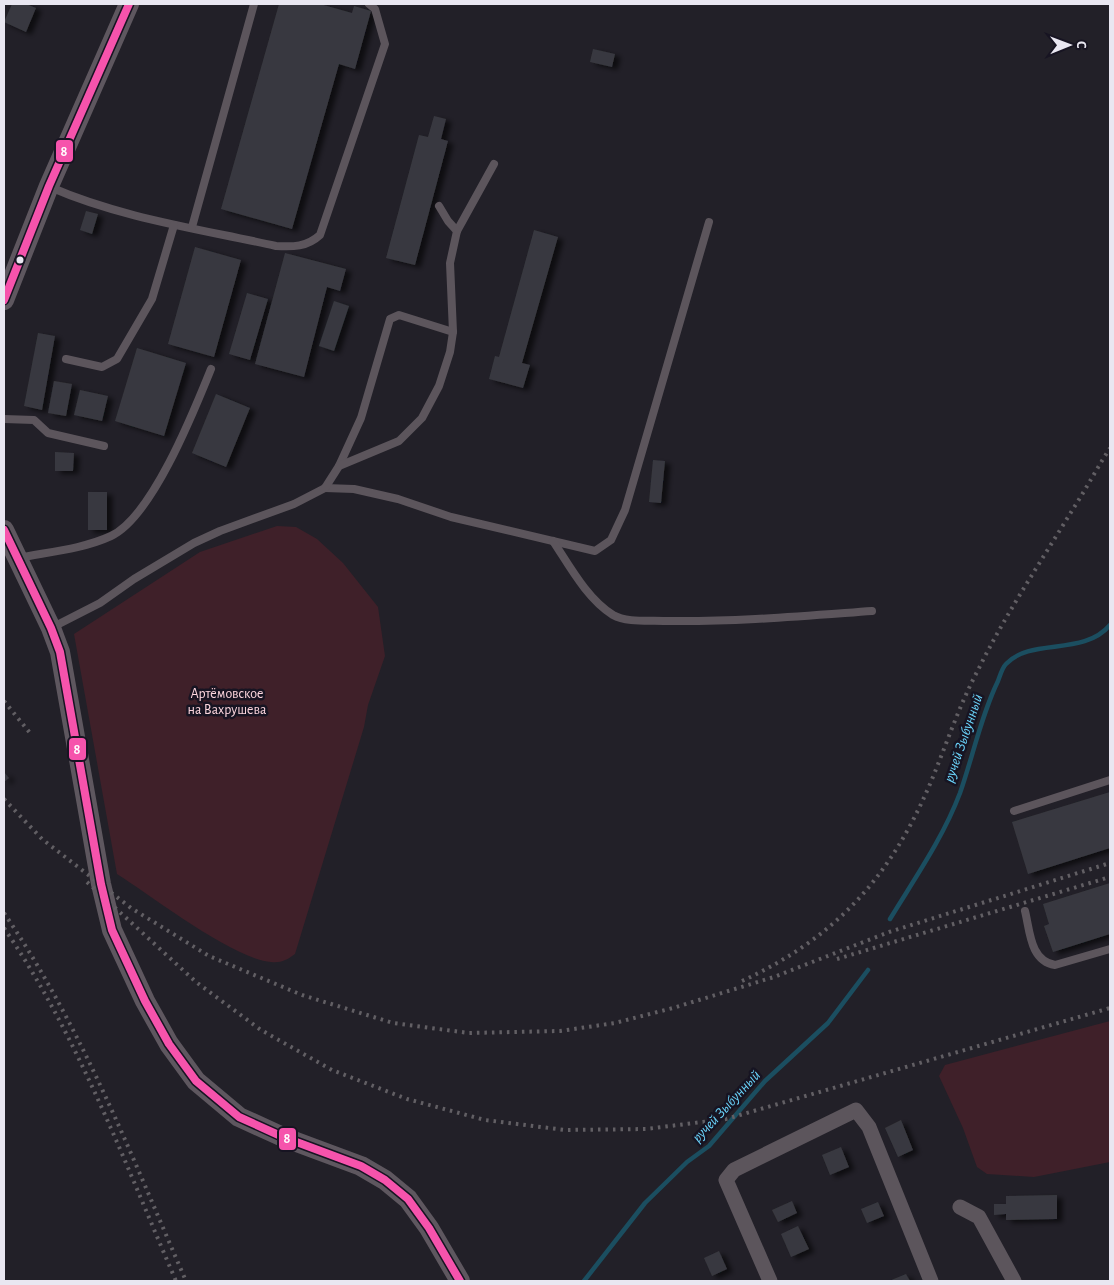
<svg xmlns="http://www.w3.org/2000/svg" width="1114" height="1285" font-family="'Alegreya Sans',sans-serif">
  <defs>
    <filter id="shadow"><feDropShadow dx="5.5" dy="3" stdDeviation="2.5" flood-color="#0009"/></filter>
  </defs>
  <rect width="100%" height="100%" fill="#222028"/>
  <g fill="#3f2029">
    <path d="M 277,526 L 296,527 L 317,539 L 343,563 L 378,607 L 385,656 L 368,705 L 364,727 L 295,954 C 287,960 281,963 271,962 C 233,959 152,896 117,874 L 74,634 L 200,552 Z"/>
    <path d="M 1110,1021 L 1110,1162 L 1034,1177 L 987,1174 L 977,1167 L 963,1128 L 939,1076 L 945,1065 Z"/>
  </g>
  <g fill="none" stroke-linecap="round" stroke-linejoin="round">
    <g stroke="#1b4e60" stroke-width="4.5">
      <path d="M 890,919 C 915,878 943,838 960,793 C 973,756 981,716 998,681 C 1000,676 1002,668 1006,664 C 1031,637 1083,657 1110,625"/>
      <path d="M 584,1281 L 645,1203 L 687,1162 L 709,1146 L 765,1081 L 828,1023 L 868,970"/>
    </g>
  </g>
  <g fill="#38393f" filter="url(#shadow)">
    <path d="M 12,4 L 26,4 L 36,8 L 26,32 L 4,22 Z"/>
    <path d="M 279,4 L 320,4 L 352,13 L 354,6 L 371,11 L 355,69 L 339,64 L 292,229 L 221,209 Z"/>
    <path d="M 593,49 L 615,54 L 612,67 L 590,62 Z"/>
    <path d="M 434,116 L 446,119 L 441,139 L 448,141 L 415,265 L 386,258 L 419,135 L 428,137 Z"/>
    <path d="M 86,211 L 98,214 L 92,234 L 80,230 Z"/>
    <path d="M 534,230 L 558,237 L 522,363 L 530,365 L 523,388 L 489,379 L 495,356 L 499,357 Z"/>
    <path d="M 195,247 L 241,260 L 214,357 L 168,344 Z"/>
    <path d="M 285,253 L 346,269 L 340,291 L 327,287 L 304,377 L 255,364 Z"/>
    <path d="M 247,293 L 268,299 L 250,360 L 229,354 Z"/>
    <path d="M 334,301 L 349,306 L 334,351 L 319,346 Z"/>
    <path d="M 38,333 L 55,336 L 42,410 L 24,406 Z"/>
    <path d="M 137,348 L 186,363 L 164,436 L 115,421 Z"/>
    <path d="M 54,381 L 72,384 L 66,416 L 48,413 Z"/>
    <path d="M 80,390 L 108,396 L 102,421 L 74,415 Z"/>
    <path d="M 216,394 L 250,408 L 226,467 L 192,453 Z"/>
    <path d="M 55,452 L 74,453 L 73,471 L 55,471 Z"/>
    <path d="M 653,460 L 665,461 L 661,503 L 649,502 Z"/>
    <rect x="88" y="492" width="19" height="38"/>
    <path d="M 4,772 L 9,778 L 4,782 Z"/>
    <path d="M 1110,792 L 1110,848 L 1028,874 L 1012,822 Z"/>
    <path d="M 1110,883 L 1110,934 L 1053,952 L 1044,926 L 1049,924 L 1043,904 Z"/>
    <path d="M 901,1120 L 913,1150 L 898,1157 L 885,1128 Z"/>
    <path d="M 841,1147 L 849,1167 L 830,1175 L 822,1155 Z"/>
    <path d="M 1057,1195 L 1057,1219 L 1006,1220 L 1006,1214 L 994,1215 L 994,1204 L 1006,1204 L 1006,1196 Z"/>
    <path d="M 792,1201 L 797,1213 L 778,1222 L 772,1210 Z"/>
    <path d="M 878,1202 L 884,1216 L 867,1223 L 861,1209 Z"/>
    <path d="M 798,1226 L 809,1249 L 791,1257 L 781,1234 Z"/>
    <path d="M 719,1251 L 727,1269 L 712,1276 L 704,1258 Z"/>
    <path d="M 906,1274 L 910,1281 L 889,1281 Z"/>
  </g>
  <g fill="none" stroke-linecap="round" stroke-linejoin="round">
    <g stroke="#5c555c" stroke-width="8">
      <path d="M 50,187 C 121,218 200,229 276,246 C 293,247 307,247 320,235 L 385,44 L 375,9 L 369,4"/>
      <path d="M 192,227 L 254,4"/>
      <path d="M 457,231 L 494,164"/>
      <path d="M 66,359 L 102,367 L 117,359 L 152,299 L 174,225"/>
      <path d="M 4,419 L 34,420 L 48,433 L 104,446"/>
      <path d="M 339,466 L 361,418 L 390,319 L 399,315 L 453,332"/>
      <path d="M 325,488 L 354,489 L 398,499 L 451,517 L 595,551 L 611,540 L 625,510 L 709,222"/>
      <path d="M 553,541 C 569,565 587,599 613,615 C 627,623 650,620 666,621 C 735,622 803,616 872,611"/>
      <path d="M 18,558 C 48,552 83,549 111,536 C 152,517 194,411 211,369"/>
      <path d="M 53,627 L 100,603 L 134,579 L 194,543 L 220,531 L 294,504 L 325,488 L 339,466 L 399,441 L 422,418 L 439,386 L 450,352 L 453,332 L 450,263 L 457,231 L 448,221 L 439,206"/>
      <path d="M 1014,811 L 1110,780"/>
      <path d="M 1025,911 C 1030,931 1030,961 1055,965 L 1110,949"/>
    </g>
    <g stroke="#5c555c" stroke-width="15">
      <path d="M 960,1207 L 979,1217 L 1014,1281"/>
      <path d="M 770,1281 L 726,1180 L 734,1170 L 856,1110 L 869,1127 L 931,1281"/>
    </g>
    <g stroke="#5e575f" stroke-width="20">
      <path d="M 4,300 L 49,186 L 129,4"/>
      <path d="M 4,530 L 51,628 L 60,652 L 101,884 L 112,930 L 145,1001 L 169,1044 L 196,1081 L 239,1117 L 283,1137 L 361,1166 L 385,1180 L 408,1199 L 429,1228 L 460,1281"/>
    </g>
    <g stroke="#625f64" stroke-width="4" stroke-dasharray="2.5 5" stroke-linecap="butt">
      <path d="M 4,701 L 30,733"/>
      <path d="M 4,799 L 42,839 L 131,908 L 209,956 L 302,995 L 393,1023 L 469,1033 L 560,1031 L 615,1023 L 673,1008 L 774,977 L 889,932 L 1110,863"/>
      <path d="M 87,882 L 196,982 L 261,1030 L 332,1070 L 407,1099 L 485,1120 L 565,1130 L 646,1129 L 726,1119 L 1110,1008"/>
      <path d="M 4,913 C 82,1027 131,1155 186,1281"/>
      <path d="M 4,928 C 78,1036 124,1161 176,1281"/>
      <path d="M 837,959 L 1110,877"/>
      <path d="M 742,981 C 835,938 890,878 930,784 C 946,746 958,708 977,672 C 1005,615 1040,563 1073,509 C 1086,489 1097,468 1110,448"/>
    </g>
    <defs>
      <g id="bus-1">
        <path d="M 4,300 L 49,186 L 129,4"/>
        <path d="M 4,530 L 51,628 L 60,652 L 101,884 L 112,930 L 145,1001 L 169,1044 L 196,1081 L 239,1117 L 283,1137 L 361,1166 L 385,1180 L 408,1199 L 429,1228 L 460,1281"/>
      </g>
    </defs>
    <use href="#bus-1" stroke="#171422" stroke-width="11"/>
    <use href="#bus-1" stroke="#f653ac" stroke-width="8"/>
  </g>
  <circle fill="#e9e7f1" stroke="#171422" stroke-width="2" cx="20" cy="260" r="4.5"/>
  <g text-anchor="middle" stroke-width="5" stroke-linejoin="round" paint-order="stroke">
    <g font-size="14" fill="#fdd6de" stroke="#171422">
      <text x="227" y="698">Артёмовское<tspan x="227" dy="16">на Вахрушева</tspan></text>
    </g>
    <g font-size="15" font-style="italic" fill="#6bd5fc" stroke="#171422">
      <text transform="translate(963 738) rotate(-71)" y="5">ручей Зыбунный</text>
      <text transform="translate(726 1106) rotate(-47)" y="5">ручей Зыбунный</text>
    </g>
  </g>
  <g stroke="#171422" stroke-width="2">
    <rect x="55" y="139" width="19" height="24" rx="5" fill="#f653ac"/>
    <rect x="68" y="737" width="19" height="24" rx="5" fill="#f653ac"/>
    <rect x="278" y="1127" width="19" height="24" rx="5" fill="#f653ac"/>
  </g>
  <g font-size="14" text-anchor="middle" font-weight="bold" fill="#fff">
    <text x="64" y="156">8</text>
    <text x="77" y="754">8</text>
    <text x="287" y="1143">8</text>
  </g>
  <rect width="1114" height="1285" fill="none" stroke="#e9e7f1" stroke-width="10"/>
  <g transform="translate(1069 45) rotate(89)" stroke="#171422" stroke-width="4" paint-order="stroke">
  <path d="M0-4L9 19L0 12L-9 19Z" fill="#e9e7f1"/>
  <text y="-8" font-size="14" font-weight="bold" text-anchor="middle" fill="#e9e7f1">С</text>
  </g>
</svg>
